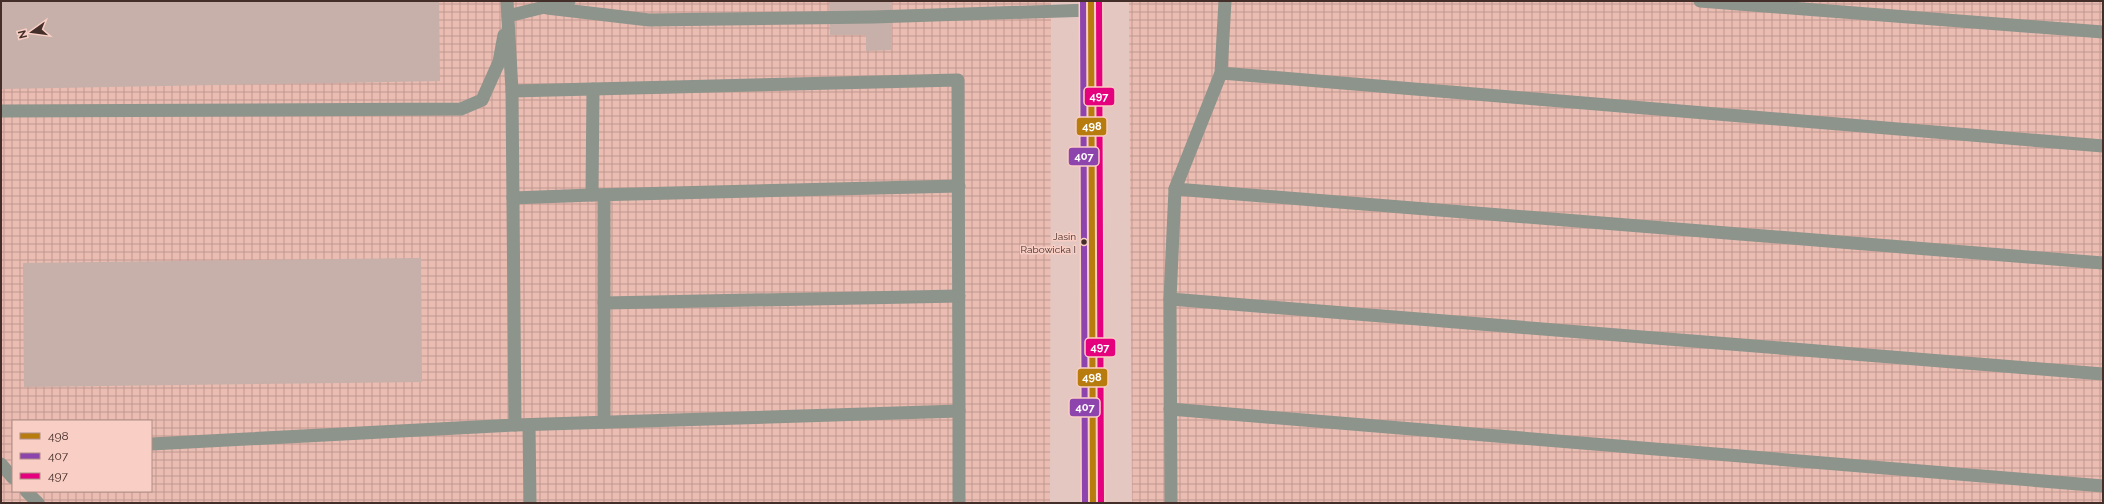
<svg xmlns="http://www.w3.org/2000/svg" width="2104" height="504" font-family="Raleway,sans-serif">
  <defs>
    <pattern id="industrial-grid" width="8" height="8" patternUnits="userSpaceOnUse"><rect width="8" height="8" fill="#eabcb2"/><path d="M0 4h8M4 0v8" fill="none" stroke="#bf9991"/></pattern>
  </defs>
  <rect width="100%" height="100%" fill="#e4c7c1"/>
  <g fill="url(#industrial-grid)" fill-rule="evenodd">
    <path d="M 1,1 L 1051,1 L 1050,503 L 1,503 ZM 13,421 L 151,421 L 151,491 L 13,491 Z"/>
    <path d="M 1129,1 L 2103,1 L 2103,503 L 1132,503 Z"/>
  </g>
  <g fill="#c6b0a9">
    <path d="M 1,1 L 439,1 L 440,81 L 1,89 Z"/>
    <path d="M 829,1 L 892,1 L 892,50 L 866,51 L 866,35 L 830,35 Z"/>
    <path d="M 421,258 L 422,382 L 24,387 L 23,263 Z"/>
  </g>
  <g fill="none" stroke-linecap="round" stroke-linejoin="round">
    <g stroke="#8d948b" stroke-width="13">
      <path d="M 1700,1 L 2103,32"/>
      <path d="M 547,8 L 649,20 L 873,17 L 1091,10"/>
      <path d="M 508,16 L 569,1"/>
      <path d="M 1221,73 L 2103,146"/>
      <path d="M 593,89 L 592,195 L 959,186"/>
      <path d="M 512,91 L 958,80 L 959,411 L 515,425"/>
      <path d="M 1,111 L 461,109 L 482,100 L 499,62 L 504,35"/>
      <path d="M 1175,189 L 2103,263"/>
      <path d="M 604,195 L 604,422"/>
      <path d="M 513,198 L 592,195"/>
      <path d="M 1170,299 L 2103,374"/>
      <path d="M 604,303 L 959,296"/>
      <path d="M 1170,409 L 2103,486"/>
      <path d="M 959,411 L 959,503"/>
      <path d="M 529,425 L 530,503"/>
      <path d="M 151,444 L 515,425 L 512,91 L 507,1"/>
      <path d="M 1,464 L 13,478"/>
      <path d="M 26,491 L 38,503"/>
      <path d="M 1171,503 L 1170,299 L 1175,189 L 1221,73 L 1225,1"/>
    </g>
    <path stroke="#9b9a91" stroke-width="22" d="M 1091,1 L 1093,503"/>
    <defs>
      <path id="bus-1" d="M 1091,1 L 1093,503"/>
      <path id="bus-2" d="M 1083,1 L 1085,503"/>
      <path id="bus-3" d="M 1099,1 L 1101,503"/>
    </defs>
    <use href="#bus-1" stroke="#f9cec4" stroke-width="9"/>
    <use href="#bus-2" stroke="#f9cec4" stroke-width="9"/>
    <use href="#bus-3" stroke="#f9cec4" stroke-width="9"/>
    <use href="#bus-1" stroke="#b87c0e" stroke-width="6"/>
    <use href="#bus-2" stroke="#8e44ad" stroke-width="6"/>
    <use href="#bus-3" stroke="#e5007d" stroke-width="6"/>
  </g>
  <circle fill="#432e29" stroke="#f9cec4" stroke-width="1.5" cx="1084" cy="242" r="3.5"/>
  <g text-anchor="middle" stroke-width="3" stroke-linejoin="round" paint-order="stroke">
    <g font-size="10" fill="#432e29" stroke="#f9cec4" text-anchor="end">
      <text x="1076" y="240">Jasin<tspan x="1076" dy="13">Rabowicka I</tspan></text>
    </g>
  </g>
  <g stroke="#f9cec4" stroke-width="1.5">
    <rect x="1084" y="87" width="31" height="19" rx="4" fill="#e5007d"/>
    <rect x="1076" y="117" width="31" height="19" rx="4" fill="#b87c0e"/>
    <rect x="1068" y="147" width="31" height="19" rx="4" fill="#8e44ad"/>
    <rect x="1085" y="338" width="31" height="19" rx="4" fill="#e5007d"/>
    <rect x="1077" y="368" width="31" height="19" rx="4" fill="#b87c0e"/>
    <rect x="1069" y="398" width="31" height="19" rx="4" fill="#8e44ad"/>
  </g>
  <g font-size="11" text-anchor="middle" font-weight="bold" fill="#fff">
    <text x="1099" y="100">497</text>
    <text x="1092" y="130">498</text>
    <text x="1084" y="160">407</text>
    <text x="1100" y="351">497</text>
    <text x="1092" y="381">498</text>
    <text x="1085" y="411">407</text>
  </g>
  <rect width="2104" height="504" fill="none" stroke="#432e29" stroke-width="4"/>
  <rect x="12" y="420" width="140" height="72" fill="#f9cec4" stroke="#b08e86"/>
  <rect x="20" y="433" width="20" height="6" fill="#b87c0e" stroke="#b08e86"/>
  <text x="48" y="440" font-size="12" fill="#432e29">498</text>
  <rect x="20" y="453" width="20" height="6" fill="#8e44ad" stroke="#b08e86"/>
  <text x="48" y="460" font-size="12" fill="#432e29">407</text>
  <rect x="20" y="473" width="20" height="6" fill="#e5007d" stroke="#b08e86"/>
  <text x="48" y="480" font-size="12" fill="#432e29">497</text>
  <g transform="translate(32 32) rotate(256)" stroke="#f9cec4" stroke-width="3" paint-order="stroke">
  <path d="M0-3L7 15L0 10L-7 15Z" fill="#432e29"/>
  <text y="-6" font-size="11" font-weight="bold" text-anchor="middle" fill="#432e29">N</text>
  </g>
</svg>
